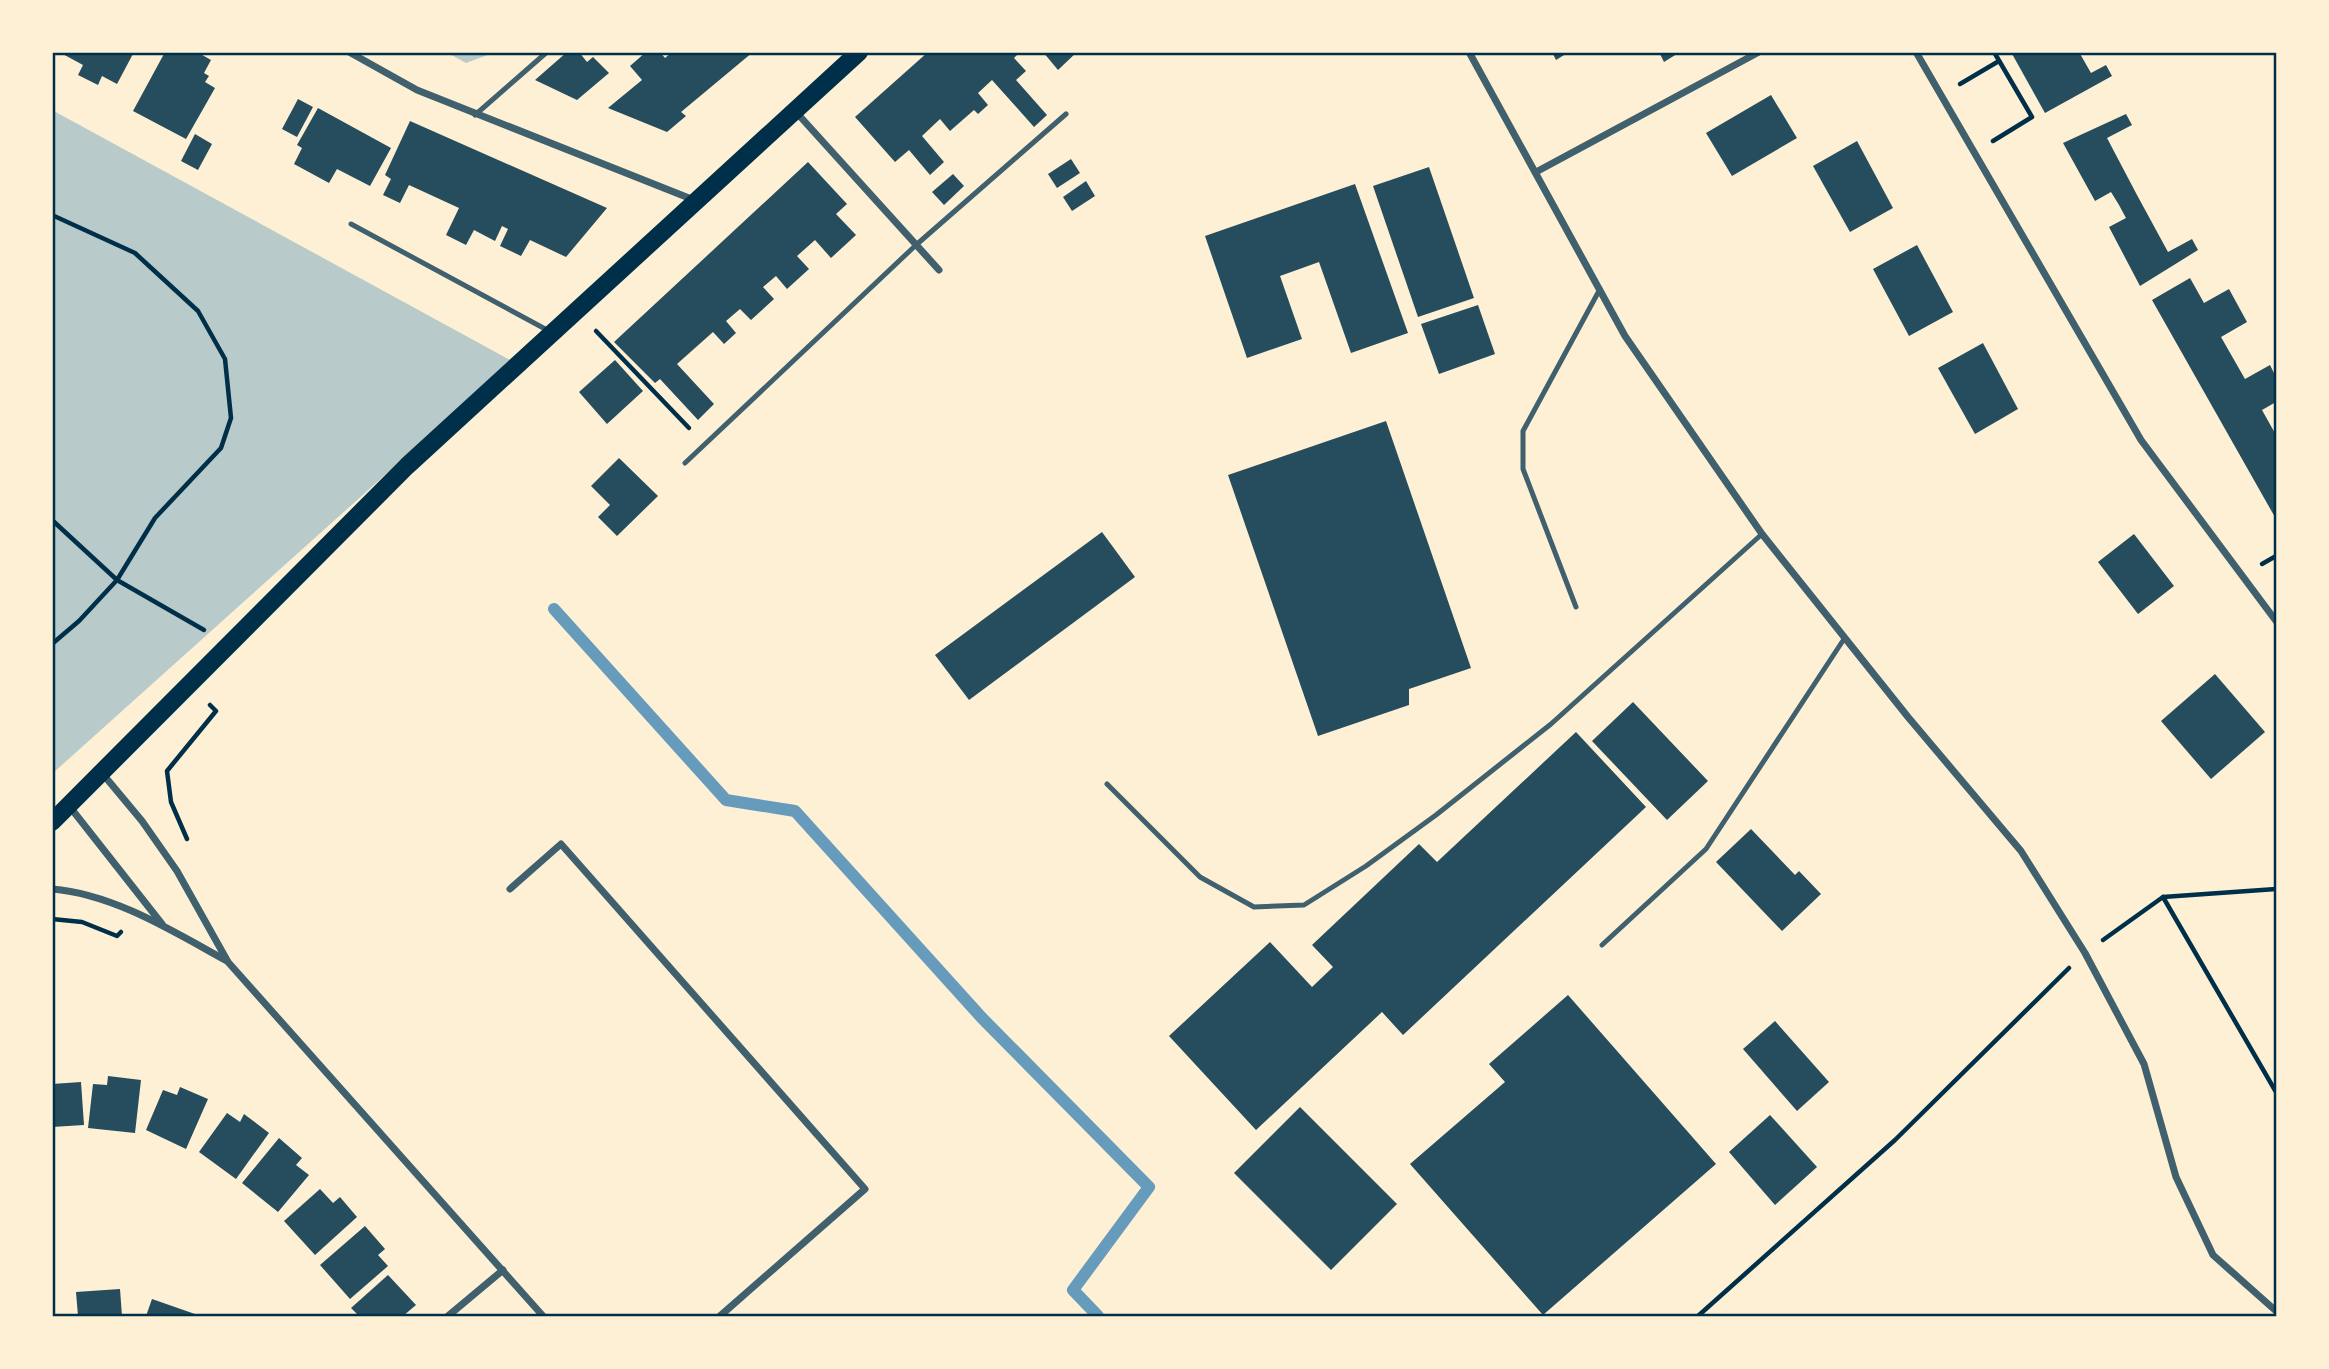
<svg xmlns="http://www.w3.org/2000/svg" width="2329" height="1369" font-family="'Times New Roman',serif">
  <rect width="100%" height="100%" fill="#fdf0d5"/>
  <g fill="#b9caca">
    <path d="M 448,53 L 493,53 L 466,63 Z"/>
    <path d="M 52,110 L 512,361 L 53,773 L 52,773 Z"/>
  </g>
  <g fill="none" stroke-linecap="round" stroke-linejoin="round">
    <path stroke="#669bbc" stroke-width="12" d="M 554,609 L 726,800 L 795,811 L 982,1018 L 1149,1187 L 1073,1290 L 1098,1316"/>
  </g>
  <g fill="#264d5e">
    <path d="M 59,52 L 134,52 L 117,84 L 102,76 L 98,85 L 78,75 L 83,65 Z"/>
    <path d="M 165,52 L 197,52 L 211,60 L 204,73 L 209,76 L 205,82 L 215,88 L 186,139 L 133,111 Z"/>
    <path d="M 567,52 L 579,52 L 587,62 L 593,57 L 609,73 L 577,100 L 535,80 Z"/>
    <path d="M 646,52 L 660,52 L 665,58 L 672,52 L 753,52 L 681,112 L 686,116 L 667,132 L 608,108 L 642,80 L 630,66 Z"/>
    <path d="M 928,52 L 1020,52 L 1014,58 L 1026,71 L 1016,80 L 1047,115 L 1034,127 L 992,80 L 978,93 L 988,105 L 978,114 L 974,110 L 950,131 L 940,119 L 922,136 L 944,162 L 930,175 L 909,150 L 895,162 L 855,117 Z"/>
    <path d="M 1043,52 L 1077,52 L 1058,70 Z"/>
    <path d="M 1552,52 L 1569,52 L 1556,60 Z"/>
    <path d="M 1659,52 L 1680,52 L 1664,62 Z"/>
    <path d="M 2011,52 L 2079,52 L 2091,73 L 2106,65 L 2112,76 L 2045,113 Z"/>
    <path d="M 1771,95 L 1797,138 L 1732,176 L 1706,133 Z"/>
    <path d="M 298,99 L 313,107 L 297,137 L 282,129 Z"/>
    <path d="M 318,108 L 391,148 L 370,186 L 337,169 L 329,183 L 294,164 L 302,148 L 297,145 Z"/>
    <path d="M 2126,114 L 2132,125 L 2107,138 L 2137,195 L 2168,252 L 2192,239 L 2198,250 L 2140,286 L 2109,227 L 2126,218 L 2119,205 L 2111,192 L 2095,201 L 2063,143 Z"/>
    <path d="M 410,121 L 607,208 L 566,257 L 530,240 L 521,256 L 500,246 L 508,229 L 502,226 L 495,241 L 474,230 L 466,245 L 446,235 L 459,208 L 409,185 L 400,203 L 383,195 L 391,179 L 385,175 Z"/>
    <path d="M 195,134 L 212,144 L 198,170 L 181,161 Z"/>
    <path d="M 1857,141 L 1893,208 L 1850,232 L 1813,166 Z"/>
    <path d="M 1071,159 L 1080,173 L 1057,188 L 1048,174 Z"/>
    <path d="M 808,162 L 847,204 L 836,214 L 856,235 L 831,258 L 815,240 L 797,256 L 809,269 L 787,289 L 776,276 L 763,287 L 774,299 L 751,320 L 740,309 L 726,321 L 736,333 L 724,344 L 713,332 L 677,364 L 714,404 L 698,420 L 660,379 L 655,383 L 614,342 Z"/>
    <path d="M 1429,167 L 1474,298 L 1418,317 L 1373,186 Z"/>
    <path d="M 953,174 L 964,186 L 944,205 L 932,192 Z"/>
    <path d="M 1086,181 L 1095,196 L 1072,211 L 1063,197 Z"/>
    <path d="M 1355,184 L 1408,333 L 1351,353 L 1319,262 L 1280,276 L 1302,339 L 1247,358 L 1205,236 Z"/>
    <path d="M 1917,245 L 1953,312 L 1909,336 L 1873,269 Z"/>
    <path d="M 2190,278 L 2204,303 L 2229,289 L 2247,322 L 2221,337 L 2245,379 L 2270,365 L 2276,377 L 2276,402 L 2262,410 L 2276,435 L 2276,519 L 2152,300 Z"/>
    <path d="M 1478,305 L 1495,354 L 1439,374 L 1421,324 Z"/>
    <path d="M 1983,343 L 2018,409 L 1975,434 L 1938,368 Z"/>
    <path d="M 615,360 L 643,391 L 607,424 L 579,392 Z"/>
    <path d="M 1386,421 L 1471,668 L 1409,689 L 1409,705 L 1318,736 L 1228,475 Z"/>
    <path d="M 619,458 L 658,496 L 617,536 L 598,517 L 610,505 L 591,486 Z"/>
    <path d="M 1102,532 L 1135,577 L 969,700 L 935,655 Z"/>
    <path d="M 2134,534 L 2174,586 L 2138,614 L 2098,562 Z"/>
    <path d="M 2215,674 L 2265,732 L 2211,779 L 2161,721 Z"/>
    <path d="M 1633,702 L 1708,781 L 1667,820 L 1592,741 Z"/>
    <path d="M 1576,732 L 1646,807 L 1403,1035 L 1382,1012 L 1256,1130 L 1169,1036 L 1270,942 L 1312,987 L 1333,967 L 1312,945 L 1419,844 L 1437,862 Z"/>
    <path d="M 1751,829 L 1795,875 L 1799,871 L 1821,894 L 1782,931 L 1716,862 Z"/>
    <path d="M 1568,995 L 1716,1164 L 1543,1315 L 1410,1164 L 1505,1082 L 1489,1064 Z"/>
    <path d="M 1775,1021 L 1829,1082 L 1797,1111 L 1743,1049 Z"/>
    <path d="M 108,1076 L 141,1080 L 135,1133 L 88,1128 L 93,1084 L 107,1085 Z"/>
    <path d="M 81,1082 L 84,1125 L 52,1127 L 52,1084 Z"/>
    <path d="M 180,1087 L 208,1099 L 186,1149 L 146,1130 L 163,1090 L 177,1095 Z"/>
    <path d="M 1300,1107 L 1397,1204 L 1331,1270 L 1234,1173 Z"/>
    <path d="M 227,1113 L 240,1122 L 244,1114 L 269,1133 L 236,1179 L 199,1152 Z"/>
    <path d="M 1770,1115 L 1817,1167 L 1775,1205 L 1729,1152 Z"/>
    <path d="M 279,1138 L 302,1158 L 296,1165 L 309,1175 L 278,1212 L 242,1183 Z"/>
    <path d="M 320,1189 L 333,1203 L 340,1197 L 357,1217 L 315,1255 L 284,1221 Z"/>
    <path d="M 365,1226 L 385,1249 L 378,1255 L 388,1266 L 350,1299 L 320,1265 Z"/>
    <path d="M 388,1275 L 416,1305 L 403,1316 L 359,1316 L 351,1308 Z"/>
    <path d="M 120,1289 L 122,1316 L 78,1316 L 76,1292 Z"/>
    <path d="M 152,1299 L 195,1314 L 194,1316 L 146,1316 Z"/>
  </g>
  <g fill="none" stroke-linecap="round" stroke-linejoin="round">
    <g stroke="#003049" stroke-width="4.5">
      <path d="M 1960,84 L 1999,61"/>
      <path d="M 1993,141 L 2032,117 L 1994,52"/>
      <path d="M 52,215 L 135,253 L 198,311 L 225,359 L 231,418 L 221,448 L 155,518 L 117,580 L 52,520"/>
      <path d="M 596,331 L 689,428"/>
      <path d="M 52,340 L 52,407"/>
      <path d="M 2262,564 L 2276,556"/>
      <path d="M 52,644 L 79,621 L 117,580 L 204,630"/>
      <path d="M 187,839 L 171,802 L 167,771 L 216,711 L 210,705"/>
      <path d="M 2163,897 L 2276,889"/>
      <path d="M 52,919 L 82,922 L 117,936 L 121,932"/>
      <path d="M 2103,940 L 2163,897 L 2276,1092"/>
      <path d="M 1698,1316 L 1895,1140 L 2069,968"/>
    </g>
    <g stroke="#3f606c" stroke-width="5">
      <path d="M 475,115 L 547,52"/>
      <path d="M 351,224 L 549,331"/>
      <path d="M 685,463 L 916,245 L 1066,114"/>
      <path d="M 1576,607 L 1523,469 L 1523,431 L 1600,289"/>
      <path d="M 1107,784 L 1200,877 L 1254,907 L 1304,905 L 1366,866 L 1436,815 L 1551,724 L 1762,534"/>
      <path d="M 1602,945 L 1706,849 L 1844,639"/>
    </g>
    <g stroke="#3f606c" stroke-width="7">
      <path d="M 349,52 L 417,90 L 694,200"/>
      <path d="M 1469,52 L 1625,336 L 1762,534 L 1908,717 L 2021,851 L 2085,953 L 2144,1064 L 2176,1177 L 2213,1255 L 2276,1311"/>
      <path d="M 1916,52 L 2141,440 L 2276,621"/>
      <path d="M 796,112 L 939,270"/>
      <path d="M 1536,172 L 1759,52"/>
      <path d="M 102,773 L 142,821 L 177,871 L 228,962 L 543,1316"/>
      <path d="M 70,807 L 162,924"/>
      <path d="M 52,889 C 114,894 174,932 227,961"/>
      <path d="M 510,889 L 561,844 L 865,1189 L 720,1316"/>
      <path d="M 448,1316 L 503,1270"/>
    </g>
    <path stroke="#003049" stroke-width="18" d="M 52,822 L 407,466 L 859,52"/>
  </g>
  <rect width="2329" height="1369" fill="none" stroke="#fdf0d5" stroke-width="108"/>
  <rect x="54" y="54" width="2221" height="1261" fill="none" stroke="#003049" stroke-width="2.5"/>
</svg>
